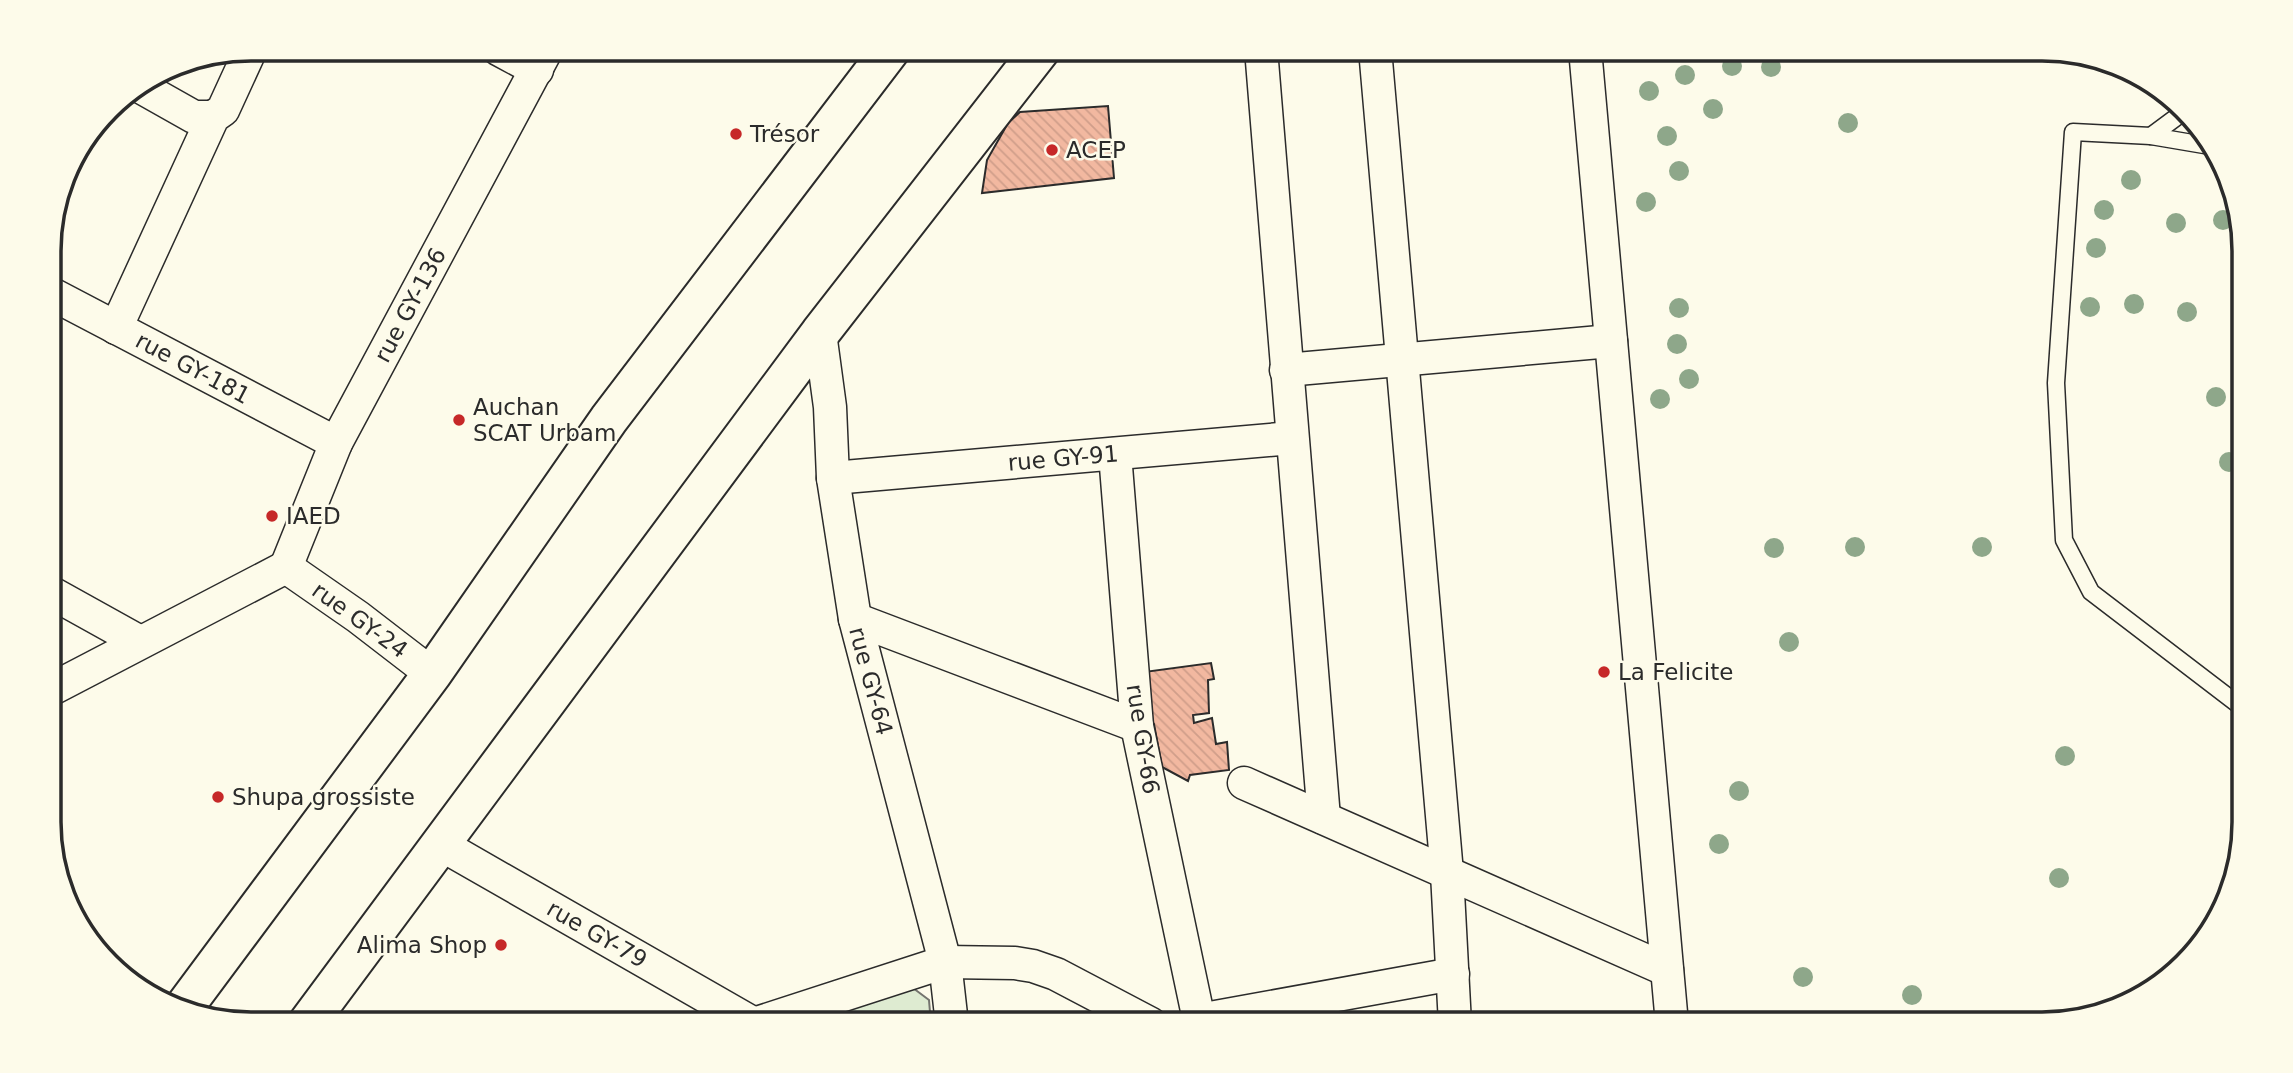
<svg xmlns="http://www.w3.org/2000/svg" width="2293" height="1073" font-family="'DejaVu Sans',sans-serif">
  <defs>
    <pattern id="building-back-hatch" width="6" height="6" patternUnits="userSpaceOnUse" patternTransform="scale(1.75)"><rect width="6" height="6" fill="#f2b8a0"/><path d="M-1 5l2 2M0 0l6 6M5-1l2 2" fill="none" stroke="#d09e8a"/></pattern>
  </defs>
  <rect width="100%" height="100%" fill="#fdfbea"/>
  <path fill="#deebd1" stroke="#74746e" stroke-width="2" d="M 913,988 L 929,1000 L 931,1024 L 806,1024 Z"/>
  <g fill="url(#building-back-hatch)" stroke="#2b2b2b" stroke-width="2">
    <path d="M 739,49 L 758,49 L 754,55 Z"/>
    <path d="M 1108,106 L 1114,178 L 982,193 L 987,160 L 1008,123 L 1020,112 Z"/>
    <path d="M 2241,655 L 2244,655 L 2244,690 L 2239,689 Z"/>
    <path d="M 1211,663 L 1214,679 L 1208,680 L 1209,713 L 1193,715 L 1194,723 L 1212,718 L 1216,744 L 1227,742 L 1229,770 L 1190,775 L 1188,781 L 1162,767 L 1154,724 L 1151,722 L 1144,672 Z"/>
  </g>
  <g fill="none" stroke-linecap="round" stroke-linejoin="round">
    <defs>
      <g id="lane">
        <path d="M 2151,136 L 2182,113"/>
        <path d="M 2210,146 L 2151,136 L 2073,132 L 2056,383 L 2064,540 L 2091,592 L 2244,709"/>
      </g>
      <g id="street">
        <path d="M 498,49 L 537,70"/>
        <path d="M 1261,49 L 1324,818"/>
        <path d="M 1375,49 L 1447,873 L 1455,1024"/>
        <path d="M 1585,49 L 1672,1024"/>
        <path d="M 139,86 L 194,117 L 213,117"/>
        <path d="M 50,293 L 336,443"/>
        <path d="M 116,328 L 213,117 L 223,110 L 251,49"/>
        <path d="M 820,333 L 830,407 L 833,478 L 855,619 L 945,962 L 952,1024"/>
        <path d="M 1286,370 L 1611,341"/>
        <path d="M 1115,454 L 1137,726 L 1199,1020"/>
        <path d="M 833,478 L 1292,438"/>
        <path d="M 286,567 L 336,443 L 547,49"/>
        <path d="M 286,567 L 358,617 L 432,674"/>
        <path d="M 50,592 L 140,642"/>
        <path d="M 855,619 L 1137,726"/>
        <path d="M 50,690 L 286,567"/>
        <path d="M 1244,783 L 1667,970"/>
        <path d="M 440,844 L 754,1024"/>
        <path d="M 1199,1020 L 1453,974"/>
        <path d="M 754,1024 L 945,962 L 1015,963 L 1033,966 L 1056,974 L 1151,1024"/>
      </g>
      <g id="primary">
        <path d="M 182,1010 L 432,674 L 609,419 L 891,49"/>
        <path d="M 307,1024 L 820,333 L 1041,49"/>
      </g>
    </defs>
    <use href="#lane" stroke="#2b2b2b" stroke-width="19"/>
    <use href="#street" stroke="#2b2b2b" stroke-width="35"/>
    <use href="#primary" stroke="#2b2b2b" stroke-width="42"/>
    <use href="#lane" stroke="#fdfbea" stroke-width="16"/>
    <use href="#street" stroke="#fdfbea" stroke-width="32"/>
    <use href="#primary" stroke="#fdfbea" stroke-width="38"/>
  </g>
  <g fill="#8ea78a">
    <circle cx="1732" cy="66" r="10"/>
    <circle cx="1771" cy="67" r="10"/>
    <circle cx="1685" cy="75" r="10"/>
    <circle cx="1649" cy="91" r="10"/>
    <circle cx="1713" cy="109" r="10"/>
    <circle cx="1848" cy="123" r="10"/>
    <circle cx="1667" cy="136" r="10"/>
    <circle cx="1679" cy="171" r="10"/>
    <circle cx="2131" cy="180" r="10"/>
    <circle cx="1646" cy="202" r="10"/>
    <circle cx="2104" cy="210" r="10"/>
    <circle cx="2223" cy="220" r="10"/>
    <circle cx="2176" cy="223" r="10"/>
    <circle cx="2096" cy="248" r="10"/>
    <circle cx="2134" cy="304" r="10"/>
    <circle cx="2090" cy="307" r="10"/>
    <circle cx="1679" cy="308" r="10"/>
    <circle cx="2187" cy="312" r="10"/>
    <circle cx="1677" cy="344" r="10"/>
    <circle cx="1689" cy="379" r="10"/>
    <circle cx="2216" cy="397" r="10"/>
    <circle cx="1660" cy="399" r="10"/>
    <circle cx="2229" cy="462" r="10"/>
    <circle cx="1855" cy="547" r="10"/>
    <circle cx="1982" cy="547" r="10"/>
    <circle cx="1774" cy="548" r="10"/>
    <circle cx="1789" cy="642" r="10"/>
    <circle cx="2065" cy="756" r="10"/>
    <circle cx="1739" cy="791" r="10"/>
    <circle cx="1719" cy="844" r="10"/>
    <circle cx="2059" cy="878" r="10"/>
    <circle cx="1803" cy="977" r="10"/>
    <circle cx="1912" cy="995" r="10"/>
  </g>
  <g fill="#c62828" stroke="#fdfbea" stroke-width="2.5">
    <circle cx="736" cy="134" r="7"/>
    <circle cx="1052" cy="150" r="7"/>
    <circle cx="459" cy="420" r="7"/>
    <circle cx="272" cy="516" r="7"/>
    <circle cx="1604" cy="672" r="7"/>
    <circle cx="218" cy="797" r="7"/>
    <circle cx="501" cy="945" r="7"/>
  </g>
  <g text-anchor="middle" stroke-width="5" stroke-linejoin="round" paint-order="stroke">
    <g font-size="23" fill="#2b2b2b" stroke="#fdfbea" text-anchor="start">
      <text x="750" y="142">Trésor</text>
      <text x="1066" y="158">ACEP</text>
      <text x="473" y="415">Auchan<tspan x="473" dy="26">SCAT Urbam</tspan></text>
      <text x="286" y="524">IAED</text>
      <text x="1618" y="680">La Felicite</text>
      <text x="232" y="805">Shupa grossiste</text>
      <text x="487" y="953" text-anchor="end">Alima Shop</text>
    </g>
    <g font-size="23" fill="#2b2b2b" stroke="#fdfbea">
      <text transform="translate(410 305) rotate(-62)" y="8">rue GY-136</text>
      <text transform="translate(193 368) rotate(28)" y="8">rue GY-181</text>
      <text transform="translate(1063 458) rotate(-5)" y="8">rue GY-91</text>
      <text transform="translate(360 620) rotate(36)" y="8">rue GY-24</text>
      <text transform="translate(871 681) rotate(75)" y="8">rue GY-64</text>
      <text transform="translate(1143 739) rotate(81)" y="8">rue GY-66</text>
      <text transform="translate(597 934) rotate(30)" y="8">rue GY-79</text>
    </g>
  </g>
  <path d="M0 0H2293V1073H0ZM251 61H2042A190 190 0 0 1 2232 251V822A190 190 0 0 1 2042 1012H251A190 190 0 0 1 61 822V251A190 190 0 0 1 251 61Z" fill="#fdfbea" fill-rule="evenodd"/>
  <path fill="none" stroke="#2b2b2b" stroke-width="3.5" d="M251 61H2042A190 190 0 0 1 2232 251V822A190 190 0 0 1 2042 1012H251A190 190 0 0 1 61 822V251A190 190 0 0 1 251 61Z"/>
</svg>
